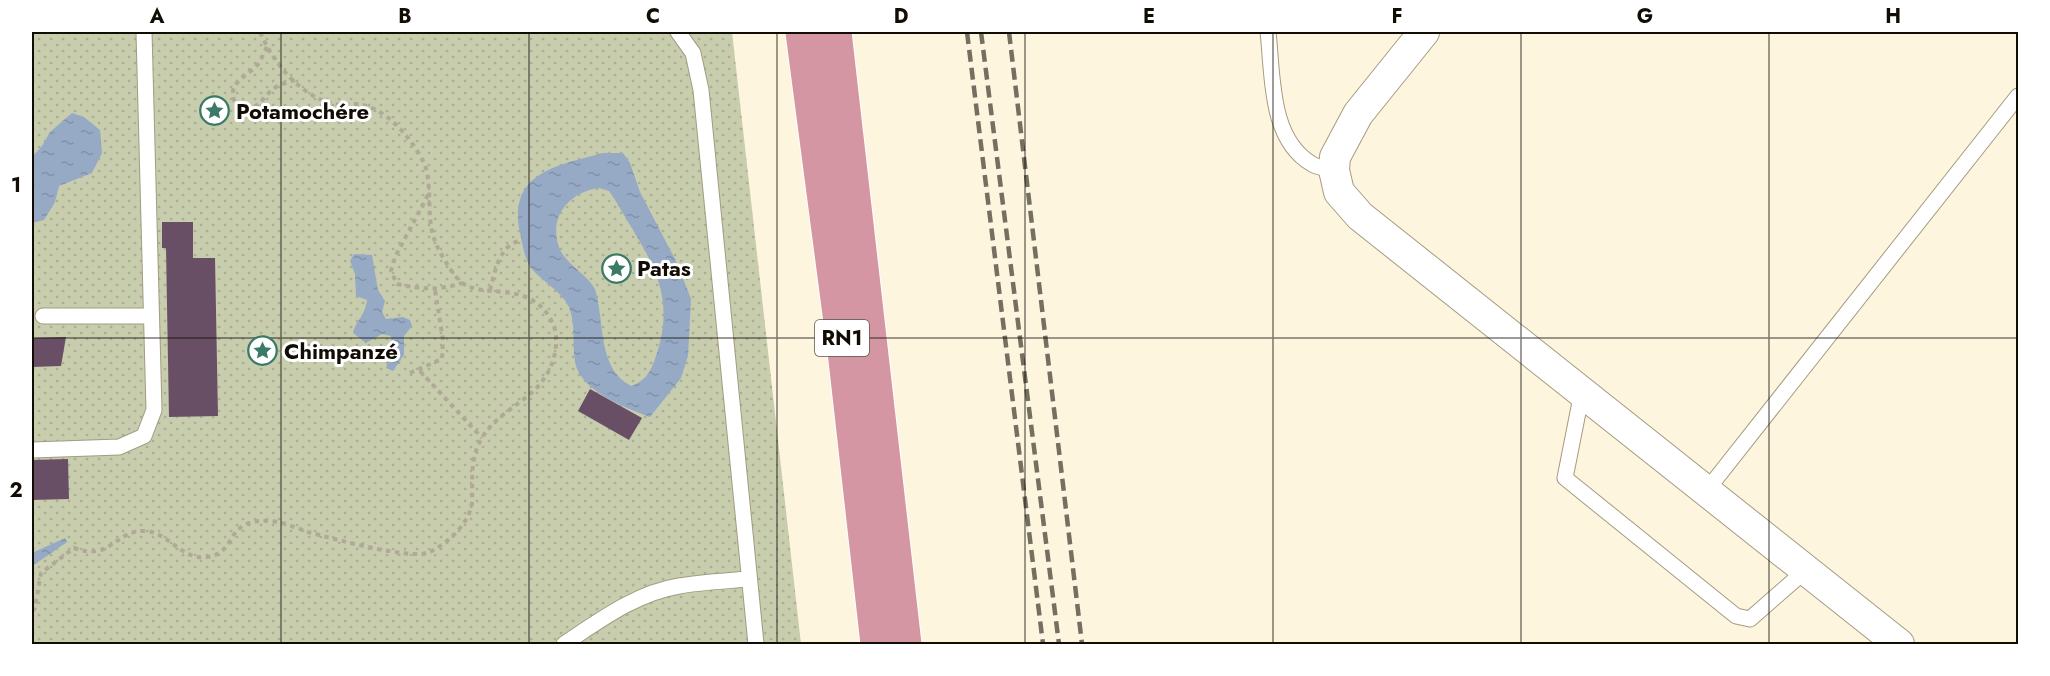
<svg xmlns="http://www.w3.org/2000/svg" width="2050" height="676" font-family="Jost,sans-serif">
  <defs>
    <pattern id="park-dots" width="8" height="8" patternUnits="userSpaceOnUse" patternTransform="scale(1.5)"><rect width="8" height="8" fill="#c7cdad"/><path d="M2 2h.1M6 6h.1" fill="none" stroke="#aaaf93" stroke-width="1.8" stroke-linecap="round"/></pattern>
    <pattern id="water-ripples" width="26" height="14" patternUnits="userSpaceOnUse" patternTransform="scale(1.5)"><rect width="26" height="14" fill="#96aac6"/><path d="M2 4q2-2 4 0t4 0M15 11q2-2 4 0t4 0" fill="none" stroke="#8091a9"/></pattern>
  </defs>
  <rect width="100%" height="100%" fill="#fef5df"/>
  <path fill="url(#park-dots)" d="M 32,32 L 732,32 L 801,644 L 32,644 Z"/>
  <g fill="url(#water-ripples)" fill-rule="evenodd">
    <path d="M 72,113 L 84,117 L 100,130 L 102,153 L 92,173 L 59,186 L 55,202 L 44,220 L 32,223 L 32,157 L 42,146 L 50,132 Z"/>
    <path d="M 603,153 L 623,153 L 630,163 L 640,192 L 677,263 L 691,299 L 688,356 L 681,378 L 650,417 C 626,408 580,391 575,362 C 572,344 576,325 569,307 C 562,292 542,281 531,268 C 525,260 522,242 520,233 C 507,172 559,165 603,153 ZM 599,188 L 609,191 L 617,203 C 648,257 678,291 656,356 C 651,371 646,381 631,386 C 597,368 605,322 595,289 C 586,273 565,264 559,247 C 548,216 570,192 599,188 Z"/>
    <path d="M 354,254 L 372,255 L 378,290 L 385,301 L 382,312 L 386,319 L 403,317 L 410,320 L 412,326 L 404,336 L 404,355 L 393,371 L 386,368 L 391,353 L 391,336 L 382,334 L 366,343 L 353,333 C 357,318 364,319 367,300 L 356,296 L 355,274 L 350,261 Z"/>
    <path d="M 65,538 L 67,542 L 34,565 L 32,570 L 32,553 Z"/>
  </g>
  <g fill="#684f65">
    <path d="M 162,222 L 193,222 L 193,258 L 215,258 L 218,416 L 169,417 L 166,248 L 162,248 Z"/>
    <path d="M 66,337 L 61,366 L 32,367 L 32,338 Z"/>
    <path d="M 590,389 L 642,418 L 629,440 L 578,411 Z"/>
    <path d="M 68,459 L 69,499 L 32,500 L 32,460 Z"/>
  </g>
  <g fill="none" stroke-linecap="round" stroke-linejoin="round">
    <defs>
      <g id="service">
        <path d="M 678,32 L 693,53 L 701,90 L 756,644"/>
        <path d="M 1268,32 C 1273,75 1269,139 1312,164 C 1318,168 1327,168 1334,170"/>
        <path d="M 43,316 L 151,316"/>
        <path d="M 1582,392 L 1565,478 L 1736,616 L 1750,619 L 1806,570"/>
        <path d="M 32,450 L 119,447 L 144,436 L 154,410 L 144,32"/>
        <path d="M 1707,490 L 2018,96"/>
        <path d="M 564,644 C 599,621 636,593 679,586 C 701,582 725,581 748,579"/>
      </g>
      <path id="minor" d="M 1424,32 L 1358,114 L 1335,157 L 1334,170 L 1339,192 L 1360,216 L 1899,644"/>
      <g id="trunk">
        <path d="M 802,32 L 845,360 L 877,644"/>
        <path d="M 835,32 L 905,644"/>
      </g>
    </defs>
    <use href="#service" stroke="#a59b81" stroke-width="17"/>
    <use href="#minor" stroke="#a59b81" stroke-width="32"/>
    <use href="#trunk" stroke="#fff" stroke-width="35"/>
    <g stroke="#b0a997" stroke-width="4" stroke-dasharray="4.5 4.5" stroke-linecap="butt">
      <path d="M 267,47 C 263,54 260,64 254,68 C 241,80 225,86 237,106 C 261,113 260,97 276,87 C 281,84 289,82 295,80"/>
      <path d="M 428,195 L 395,257 L 391,271 L 397,284 C 421,289 438,291 462,283"/>
      <path d="M 490,290 C 495,272 499,246 519,241"/>
      <path d="M 420,371 L 482,438"/>
      <path d="M 410,373 L 442,359 L 443,340 L 435,290"/>
      <path d="M 32,611 L 35,608 L 41,573 L 74,548 C 112,562 115,529 146,531 C 169,533 183,561 207,557 C 239,553 223,518 270,521 C 283,522 296,528 308,532 C 331,538 412,561 430,552 C 447,544 471,522 472,502 C 473,478 469,459 483,436 C 505,403 545,399 555,353 C 557,342 557,330 551,320 C 529,279 484,300 461,282 C 454,276 449,267 444,259 C 423,225 433,208 427,172 C 425,161 412,142 404,133 C 392,120 377,106 357,104 C 350,104 342,106 335,104 C 300,97 273,62 260,32"/>
    </g>
    <use href="#service" stroke="#fff" stroke-width="15"/>
    <use href="#minor" stroke="#fff" stroke-width="30"/>
    <use href="#trunk" stroke="#d496a2" stroke-width="33"/>
    <g stroke="#756f61" stroke-width="4.5" stroke-dasharray="12 6" stroke-linecap="butt">
      <path d="M 967,32 L 1043,644"/>
      <path d="M 981,32 L 1059,644"/>
      <path d="M 1009,32 L 1082,644"/>
    </g>
  </g>
  <path fill="none" stroke="#110d05" stroke-width="1.5" stroke-opacity="0.55" d="M 281,32 L 281,644M 529,32 L 529,644M 777,32 L 777,644M 1025,32 L 1025,644M 1273,32 L 1273,644M 1521,32 L 1521,644M 1769,32 L 1769,644M 32,338 L 2018,338"/>
  <defs>
    <symbol id="sight-ring" viewBox="-11 -11 22 22"><circle r="9.5" fill="#fff" stroke="#3b7a67" stroke-width="1.5"/><path d="M0-6L1.8-2.2L6-1.7L2.9 1.2L3.7 5.4L0 3.3L-3.7 5.4L-2.9 1.2L-6-1.7L-1.8-2.2Z" fill="#3b7a67"/></symbol>
  </defs>
  <g fill-rule="evenodd">
    <use href="#sight-ring" x="198" y="94" width="33" height="33"/>
    <use href="#sight-ring" x="600" y="252" width="33" height="33"/>
    <use href="#sight-ring" x="246" y="334" width="33" height="33"/>
  </g>
  <g text-anchor="middle" stroke-width="6" stroke-linejoin="round" paint-order="stroke">
    <rect fill="#fff" stroke="#585650" stroke-width="1.5" x="815" y="320" width="54" height="36" rx="4.5"/>
    <g font-size="21" font-weight="bold" fill="#110d05">
      <text x="842" y="345">RN1</text>
    </g>
    <g font-size="22" font-weight="bold" fill="#110d05" stroke="#fff" text-anchor="start">
      <text x="236" y="119">Potamochére</text>
      <text x="637" y="276">Patas</text>
      <text x="284" y="359">Chimpanzé</text>
    </g>
  </g>
  <rect width="2050" height="676" fill="none" stroke="#ffffff" stroke-width="66"/>
  <rect x="33" y="33" width="1984" height="610" fill="none" stroke="#110d05" stroke-width="2"/>
  <g font-size="20" text-anchor="middle" font-weight="bold" fill="#110d05">
    <text x="157" y="23">A</text>
    <text x="405" y="23">B</text>
    <text x="653" y="23">C</text>
    <text x="901" y="23">D</text>
    <text x="1149" y="23">E</text>
    <text x="1397" y="23">F</text>
    <text x="1645" y="23">G</text>
    <text x="1893" y="23">H</text>
    <text x="16" y="192">1</text>
    <text x="16" y="497">2</text>
  </g>
</svg>
